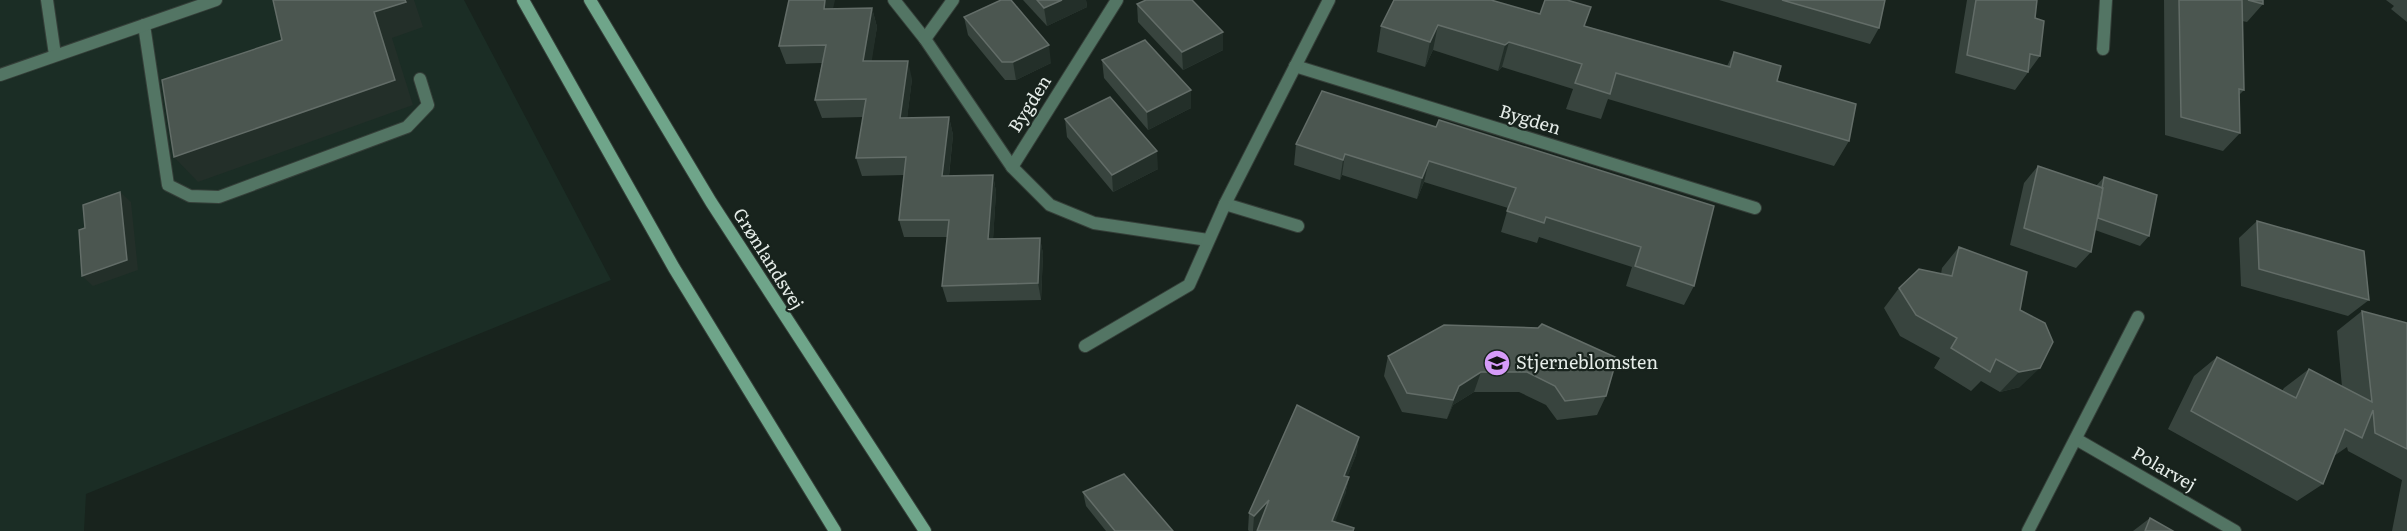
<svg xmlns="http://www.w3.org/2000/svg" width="2407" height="531" font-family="Literata,serif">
  <rect width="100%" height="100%" fill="#18231d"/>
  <path fill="#1b2d25" d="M 0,0 L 464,0 L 611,280 L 86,494 L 84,531 L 0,531 Z"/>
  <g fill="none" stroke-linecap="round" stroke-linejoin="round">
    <defs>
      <path id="lane" d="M 144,25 L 168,185 L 190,196 L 219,197 L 407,127 L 428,105 L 420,79"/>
      <g id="street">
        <path d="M 47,0 L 55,55"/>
        <path d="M 894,0 L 925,39 L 1012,167 L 1050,205 L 1094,223 L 1208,240"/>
        <path d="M 925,39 L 953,0"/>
        <path d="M 2103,49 L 2106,0"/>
        <path d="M 1295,66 L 1755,208"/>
        <path d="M 0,75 L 216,0"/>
        <path d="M 1012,167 L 1117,0"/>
        <path d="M 1225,204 L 1298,226"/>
        <path d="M 1085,346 L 1189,285 L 1225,204 L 1329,0"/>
        <path d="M 2076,439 L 2235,531"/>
        <path d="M 2028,531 L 2138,317"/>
      </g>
      <g id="secondary">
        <path d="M 523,0 L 674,268 L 835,531"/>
        <path d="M 590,0 L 711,202 L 925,531"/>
      </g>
    </defs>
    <use href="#lane" stroke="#353f39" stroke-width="14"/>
    <use href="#street" stroke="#353f39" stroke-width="14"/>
    <use href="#secondary" stroke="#353f39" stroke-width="14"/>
    <use href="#lane" stroke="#537564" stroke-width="12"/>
    <use href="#street" stroke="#537564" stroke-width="12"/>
    <use href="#secondary" stroke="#6fa58a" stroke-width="12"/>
  </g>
  <g fill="#38443e">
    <path d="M 1023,0 L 1086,0 L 1087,7 L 1047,26 Z"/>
    <path d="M 1394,0 L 1585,26 L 1727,66 L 1734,52 L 1777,81 L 1849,141 L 1834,166 L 1608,99 L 1601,119 L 1566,109 L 1573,89 L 1502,67 L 1498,71 L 1433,50 L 1425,67 L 1377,52 L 1381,26 Z"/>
    <path d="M 1719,0 L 1885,0 L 1879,28 L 1870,44 Z"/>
    <path d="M 1967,0 L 2037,0 L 2035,18 L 2040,56 L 2015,90 L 1955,73 Z"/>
    <path d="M 2163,0 L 2263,0 L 2263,4 L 2247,22 L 2242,21 L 2244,90 L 2239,95 L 2240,133 L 2223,151 L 2165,135 L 2164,0 Z"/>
    <path d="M 2386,0 L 2407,0 L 2407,22 L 2391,9 L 2394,6 Z"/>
    <path d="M 1137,4 L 1223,32 L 1223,50 L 1183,70 L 1138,22 Z"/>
    <path d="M 872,8 L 877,27 L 871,61 L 912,79 L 907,118 L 949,117 L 953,135 L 949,176 L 993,175 L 996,192 L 993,239 L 1040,238 L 1043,254 L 1041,300 L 947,302 L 942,286 L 947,237 L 904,237 L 899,220 L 904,175 L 862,176 L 856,158 L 863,117 L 822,118 L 815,100 L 822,63 L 786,64 L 779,46 L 833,9 Z"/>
    <path d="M 964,17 L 1051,63 L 1016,80 L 1005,80 L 968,35 Z"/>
    <path d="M 1102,60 L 1191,90 L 1191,108 L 1148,130 L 1104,78 Z"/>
    <path d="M 1065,119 L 1158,169 L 1113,192 L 1067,137 Z"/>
    <path d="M 1436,127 L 1714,206 L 1694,286 L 1684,305 L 1626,286 L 1632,267 L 1539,237 L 1537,243 L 1501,232 L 1508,208 L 1424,182 L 1417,199 L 1342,175 L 1340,180 L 1294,165 L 1296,144 Z"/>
    <path d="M 2038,166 L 2096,186 L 2104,177 L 2149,236 L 2140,246 L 2095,230 L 2091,252 L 2076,268 L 2010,245 L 2024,183 Z"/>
    <path d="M 2257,221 L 2369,300 L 2348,316 L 2241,286 L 2239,238 Z"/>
    <path d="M 1959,247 L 2020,310 L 2020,387 L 2000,392 L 1981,381 L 1971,391 L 1934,368 L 1940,358 L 1900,336 L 1884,308 L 1899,288 L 1941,274 L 1942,268 Z"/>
    <path d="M 2362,311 L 2407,323 L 2407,531 L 2392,531 L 2402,480 L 2348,451 L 2347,447 L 2334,456 L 2323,484 L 2297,501 L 2168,429 L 2194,376 L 2217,357 L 2282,391 L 2284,388 L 2309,369 L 2342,387 L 2337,331 Z"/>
    <path d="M 1444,325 L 1606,396 L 1597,415 L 1557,420 L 1546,405 L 1519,392 L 1474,392 L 1453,405 L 1447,419 L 1402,412 L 1384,376 L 1388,356 Z"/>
    <path d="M 1359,437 L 1356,455 L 1347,477 L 1349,477 L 1345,495 L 1258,528 L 1255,531 L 1249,531 L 1248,530 L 1249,513 Z"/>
    <path d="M 1083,492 L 1173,531 L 1106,531 L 1086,506 Z"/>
    <path d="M 2150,518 L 2173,531 L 2133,531 Z"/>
  </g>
  <g fill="#232f29">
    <path d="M 405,0 L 414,0 L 423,27 L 392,38 L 413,105 L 198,182 L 174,157 L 374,12 Z"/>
    <path d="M 825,0 L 835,0 L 829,27 L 824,9 Z"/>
    <path d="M 1062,0 L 1086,0 L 1087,7 L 1047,26 L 1044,8 Z"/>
    <path d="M 872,8 L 877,27 L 869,79 L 863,61 Z"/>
    <path d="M 1438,25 L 1433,50 L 1425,67 L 1430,42 Z"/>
    <path d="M 1223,32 L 1223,50 L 1183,70 L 1182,52 Z"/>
    <path d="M 1509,42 L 1502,67 L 1498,71 L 1505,45 Z"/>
    <path d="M 1049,45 L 1051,63 L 1016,80 L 1013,62 Z"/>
    <path d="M 908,61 L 912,79 L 905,136 L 900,118 Z"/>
    <path d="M 1191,90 L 1191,108 L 1148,130 L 1147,112 Z"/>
    <path d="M 949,117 L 953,135 L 947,193 L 942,176 Z"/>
    <path d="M 1157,151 L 1158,169 L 1113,192 L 1112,175 Z"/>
    <path d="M 1345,154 L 1342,175 L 1340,180 L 1343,160 Z"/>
    <path d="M 1429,161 L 1424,182 L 1417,199 L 1422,178 Z"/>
    <path d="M 993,175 L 996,192 L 992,256 L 988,239 Z"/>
    <path d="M 120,192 L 131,202 L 138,270 L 93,286 L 82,276 Z"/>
    <path d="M 1040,238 L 1043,254 L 1041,300 L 1038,283 Z"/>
    <path d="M 2040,368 L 2020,387 L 2000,392 L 2019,372 Z"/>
    <path d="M 1481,372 L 1474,392 L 1453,405 L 1447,419 L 1459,386 Z"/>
    <path d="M 1359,437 L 1356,455 L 1341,494 L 1344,476 Z"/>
    <path d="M 1349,477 L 1345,495 L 1332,531 L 1332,521 Z"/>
    <path d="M 1269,500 L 1267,518 L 1255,531 L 1253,531 L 1254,516 Z"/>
  </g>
  <g fill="#4b5650" stroke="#636d68" stroke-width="1.5">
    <path d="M 273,0 L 405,0 L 406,2 L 374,12 L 395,80 L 174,157 L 162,80 L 282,40 Z"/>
    <path d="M 789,0 L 825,0 L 824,9 L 872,8 L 863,61 L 908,61 L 900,118 L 949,117 L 942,176 L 993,175 L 988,239 L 1040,238 L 1038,283 L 942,286 L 949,220 L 899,220 L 906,157 L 856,158 L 866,99 L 815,100 L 826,45 L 779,46 Z"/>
    <path d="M 1001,0 L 1011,0 L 1049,45 L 1013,62 L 1002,62 L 964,17 Z"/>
    <path d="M 1037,0 L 1062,0 L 1044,8 Z"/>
    <path d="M 1146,0 L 1192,0 L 1223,32 L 1182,52 L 1137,4 Z"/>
    <path d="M 1394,0 L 1491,0 L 1540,14 L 1545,0 L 1567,0 L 1591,7 L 1584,26 L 1730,67 L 1734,52 L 1781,66 L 1777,81 L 1856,104 L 1849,141 L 1616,73 L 1610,94 L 1575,83 L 1582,64 L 1509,42 L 1505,45 L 1438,25 L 1430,42 L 1381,26 Z"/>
    <path d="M 1782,0 L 1885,0 L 1879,28 Z"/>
    <path d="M 1976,0 L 2037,0 L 2035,18 L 2044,21 L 2040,56 L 2030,54 L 2028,72 L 1967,55 Z"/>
    <path d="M 2179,0 L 2242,0 L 2244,90 L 2239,89 L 2240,133 L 2181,117 Z"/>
    <path d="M 2248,0 L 2263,0 L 2263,4 Z"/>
    <path d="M 1145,40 L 1191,90 L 1147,112 L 1102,60 Z"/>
    <path d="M 1322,91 L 1436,127 L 1439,120 L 1714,206 L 1694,286 L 1635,266 L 1641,247 L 1546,217 L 1544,223 L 1507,211 L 1516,188 L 1429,161 L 1422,178 L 1345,154 L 1343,160 L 1296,144 Z"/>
    <path d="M 1110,97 L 1157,151 L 1112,175 L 1065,119 Z"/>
    <path d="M 2038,166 L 2103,188 L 2091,252 L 2024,228 Z"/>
    <path d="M 2104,177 L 2157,195 L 2149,236 L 2098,218 L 2103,188 L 2102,188 Z"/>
    <path d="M 120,192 L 127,260 L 82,276 L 79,230 L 85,228 L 83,205 Z"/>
    <path d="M 2257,221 L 2364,251 L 2369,300 L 2259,269 Z"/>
    <path d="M 1959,247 L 2027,272 L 2020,310 L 2045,323 L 2053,342 L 2040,368 L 2019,372 L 1996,359 L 1990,372 L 1951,348 L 1957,338 L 1916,315 L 1899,288 L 1919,269 L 1952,276 Z"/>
    <path d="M 2362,311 L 2407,323 L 2407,449 L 2375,433 L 2373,410 L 2362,438 L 2345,429 L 2323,484 L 2191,411 L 2217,357 L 2296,398 L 2309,369 L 2372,402 Z"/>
    <path d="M 1542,324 L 1617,358 L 1606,396 L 1565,401 L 1555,386 L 1527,372 L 1481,372 L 1459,386 L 1453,400 L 1407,393 L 1388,356 L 1444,325 L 1538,328 Z"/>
    <path d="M 1297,405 L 1359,437 L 1344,476 L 1349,477 L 1332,521 L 1354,528 L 1353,531 L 1257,531 L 1269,500 L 1254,516 L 1249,513 Z"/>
    <path d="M 1124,474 L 1173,531 L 1115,531 L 1083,492 Z"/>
    <path d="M 2150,518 L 2173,531 L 2145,531 Z"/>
  </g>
  <defs>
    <symbol id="school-disc" viewBox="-11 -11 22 22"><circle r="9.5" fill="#d69bf9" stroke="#18231d"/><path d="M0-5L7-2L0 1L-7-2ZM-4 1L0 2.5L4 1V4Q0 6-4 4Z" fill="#111"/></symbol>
  </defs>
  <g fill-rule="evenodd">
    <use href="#school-disc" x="1482" y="348" width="30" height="30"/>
  </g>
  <g text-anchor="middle" stroke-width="4.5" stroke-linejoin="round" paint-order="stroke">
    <g font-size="18" fill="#e5ece8" stroke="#18231d">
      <text transform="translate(1030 104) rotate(-58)" y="6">Bygden</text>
      <text transform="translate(1530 120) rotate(17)" y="6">Bygden</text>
      <text transform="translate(768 259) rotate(58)" y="6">Grønlandsvej</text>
      <text transform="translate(2164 469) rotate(30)" y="6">Polarvej</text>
    </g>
    <g font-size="18" fill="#e5ece8" stroke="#18231d" text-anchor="start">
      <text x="1516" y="369">Stjerneblomsten</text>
    </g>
  </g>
</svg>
